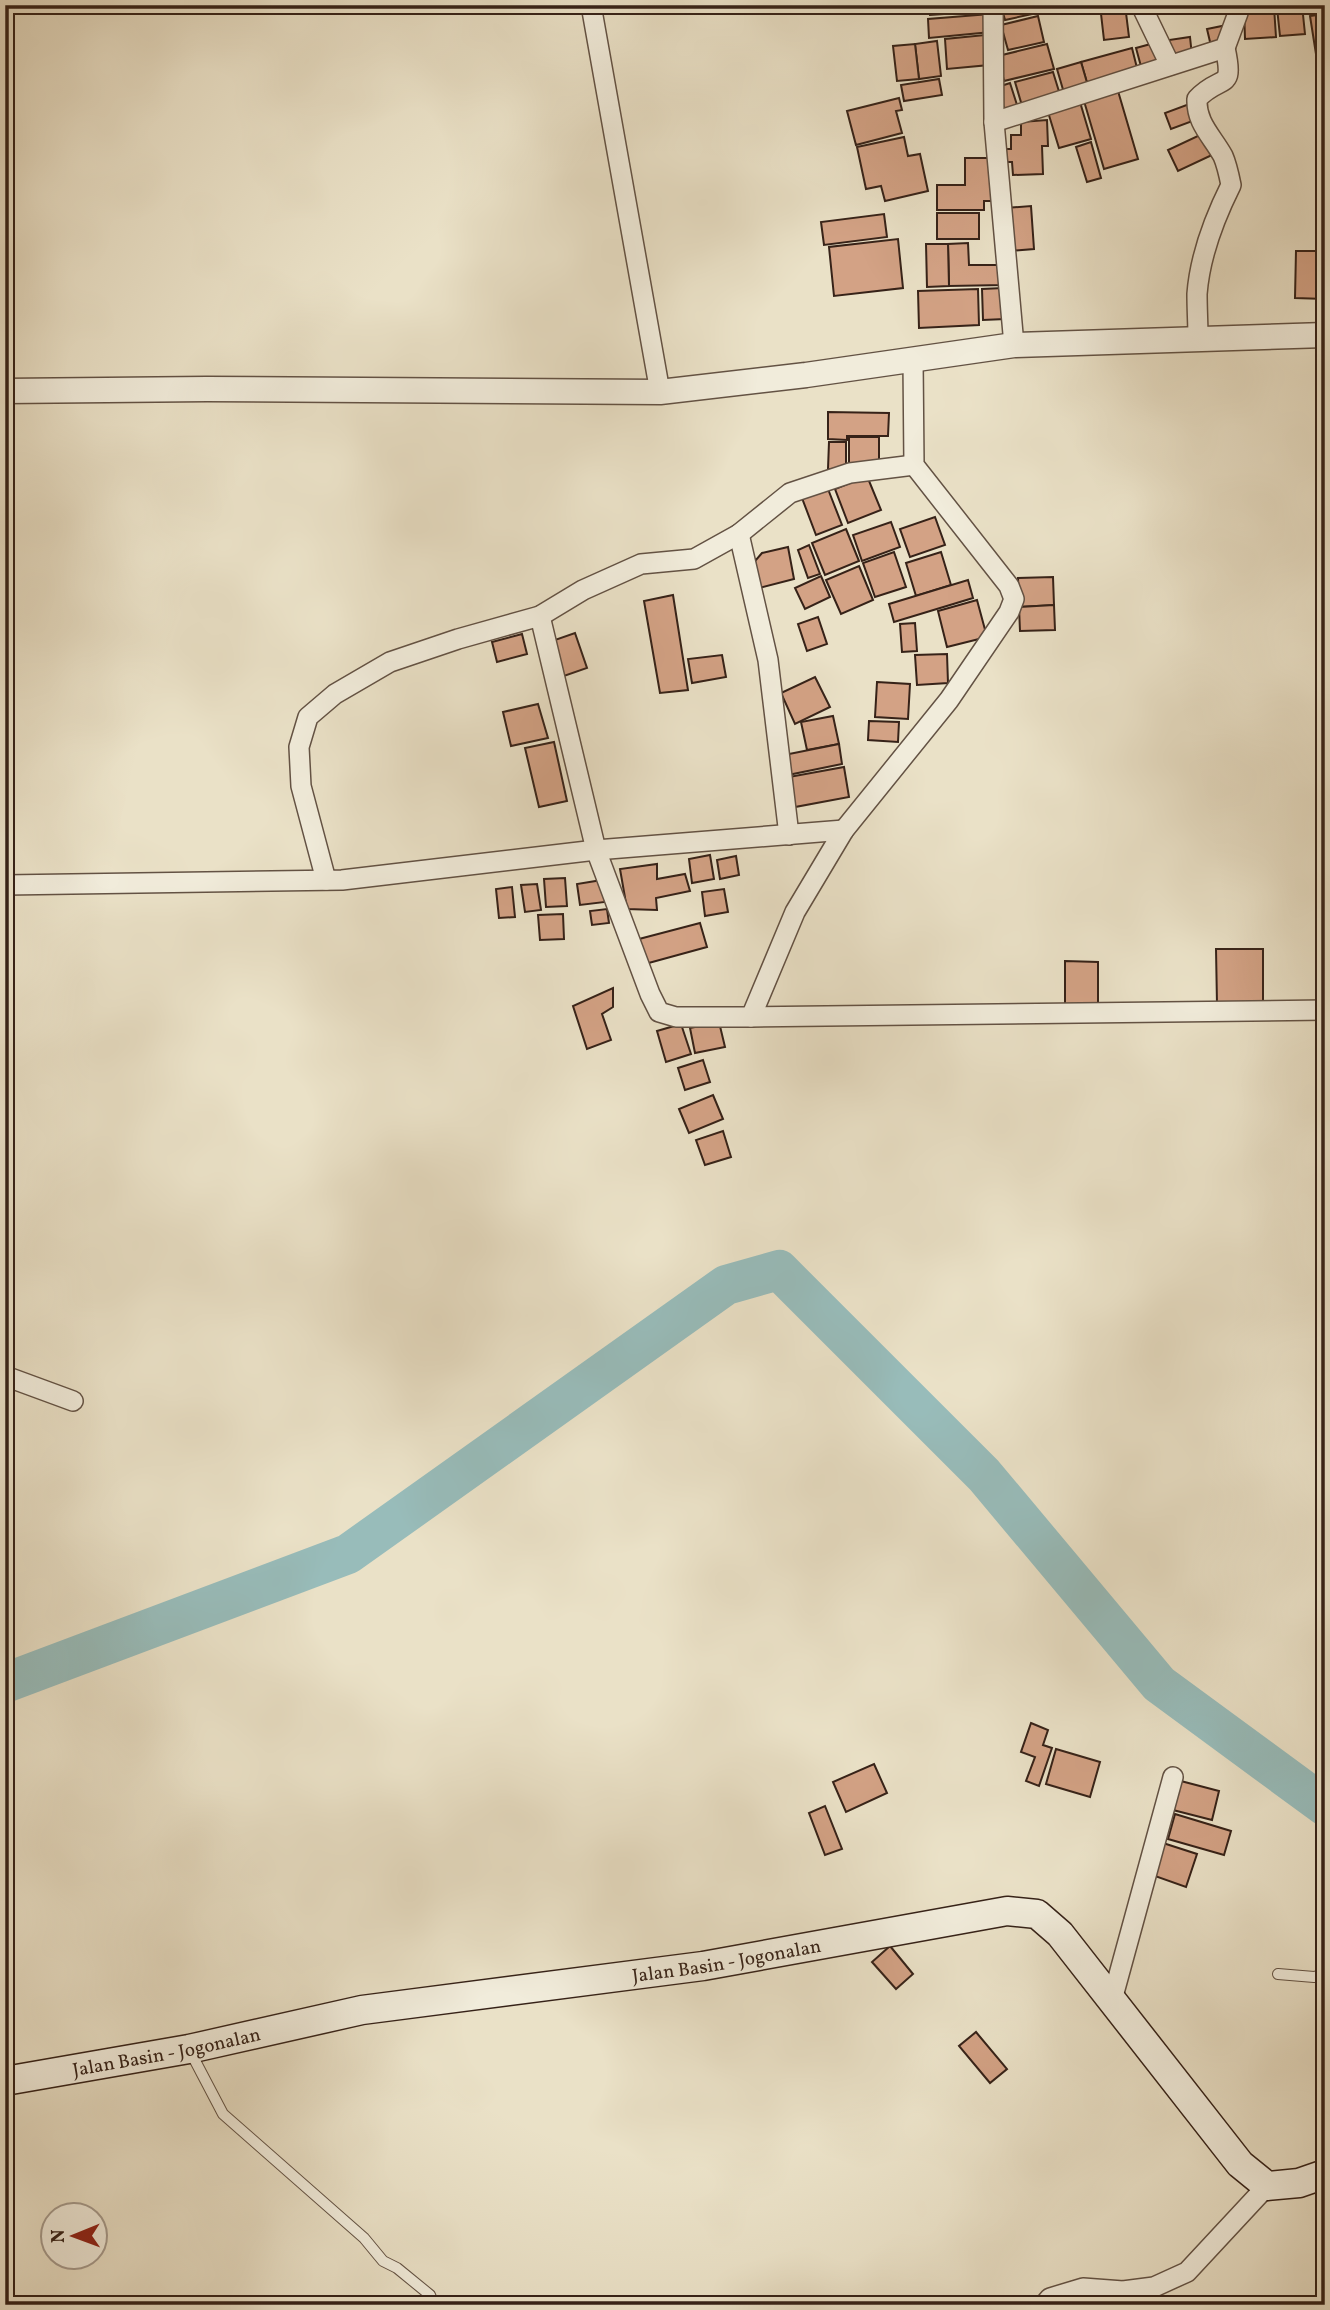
<svg xmlns="http://www.w3.org/2000/svg" width="1330" height="2310" font-family="Vollkorn,serif">
  <rect width="100%" height="100%" fill="#eae1c7"/>
  <filter id="stains"><feTurbulence type="fractalNoise" baseFrequency=".00286" numOctaves="4"/><feColorMatrix values="0 0 0 0 .2 0 0 0 0 .09 0 0 0 0 .02 0 0 0 .5 -.17"/></filter>
  <radialGradient id="worn" r=".72"><stop offset=".6" stop-color="#630" stop-opacity="0"/><stop offset="1" stop-color="#630" stop-opacity=".3"/></radialGradient>
  <g fill="none" stroke-linecap="round" stroke-linejoin="round">
    <path stroke="#98bcba" stroke-width="40" d="M 5,1683 L 348,1554 L 726,1285 L 779,1270 L 984,1475 L 1159,1684 L 1325,1806"/>
  </g>
  <g fill="#d3a285" stroke="#362218" stroke-width="2">
    <path d="M 929,5 L 989,5 L 989,11 L 930,15 Z"/>
    <path d="M 1036,5 L 1037,13 L 1005,20 L 1001,6 Z"/>
    <path d="M 1100,5 L 1125,5 L 1129,37 L 1104,40 Z"/>
    <path d="M 1302,5 L 1305,34 L 1280,36 L 1277,8 Z"/>
    <path d="M 1274,7 L 1276,37 L 1245,39 L 1244,9 Z"/>
    <path d="M 990,14 L 991,32 L 929,38 L 928,19 Z"/>
    <path d="M 1325,14 L 1325,52 L 1316,54 L 1310,16 Z"/>
    <path d="M 1038,16 L 1044,42 L 1008,50 L 1001,25 Z"/>
    <path d="M 1222,26 L 1226,43 L 1211,46 L 1207,29 Z"/>
    <path d="M 985,35 L 989,65 L 947,69 L 945,39 Z"/>
    <path d="M 1190,37 L 1192,56 L 1172,59 L 1169,40 Z"/>
    <path d="M 937,41 L 941,76 L 919,79 L 915,44 Z"/>
    <path d="M 1158,42 L 1164,64 L 1142,70 L 1136,48 Z"/>
    <path d="M 915,44 L 919,79 L 897,81 L 893,46 Z"/>
    <path d="M 1047,44 L 1054,69 L 1004,81 L 998,56 Z"/>
    <path d="M 1132,48 L 1138,72 L 1088,86 L 1081,62 Z"/>
    <path d="M 1081,62 L 1088,86 L 1064,93 L 1057,69 Z"/>
    <path d="M 1053,72 L 1061,98 L 1023,109 L 1015,82 Z"/>
    <path d="M 939,79 L 942,95 L 904,101 L 901,85 Z"/>
    <path d="M 1010,83 L 1018,108 L 1005,112 L 998,87 Z"/>
    <path d="M 1118,91 L 1138,159 L 1104,169 L 1084,101 Z"/>
    <path d="M 899,98 L 902,110 L 896,111 L 902,133 L 856,145 L 847,111 Z"/>
    <path d="M 1080,102 L 1091,139 L 1059,148 L 1048,112 Z"/>
    <path d="M 1192,103 L 1198,119 L 1171,129 L 1165,113 Z"/>
    <path d="M 1047,120 L 1048,146 L 1042,146 L 1043,174 L 1013,175 L 1012,162 L 1004,162 L 1003,149 L 1011,149 L 1011,135 L 1021,135 L 1021,122 Z"/>
    <path d="M 1202,134 L 1212,155 L 1178,171 L 1168,150 Z"/>
    <path d="M 904,137 L 908,156 L 920,154 L 928,191 L 885,201 L 881,186 L 866,189 L 857,147 Z"/>
    <path d="M 1091,142 L 1101,178 L 1087,182 L 1076,147 Z"/>
    <path d="M 965,158 L 995,158 L 995,201 L 984,201 L 984,210 L 937,210 L 937,185 L 965,185 Z"/>
    <path d="M 1031,206 L 1034,249 L 1008,251 L 1005,208 Z"/>
    <rect x="937" y="213" width="42" height="26"/>
    <path d="M 884,214 L 887,237 L 824,245 L 821,222 Z"/>
    <path d="M 898,239 L 903,288 L 834,296 L 829,247 Z"/>
    <path d="M 968,243 L 969,265 L 1004,265 L 1004,285 L 949,286 L 948,244 Z"/>
    <path d="M 926,244 L 948,244 L 949,286 L 927,287 Z"/>
    <path d="M 1296,251 L 1325,251 L 1325,299 L 1295,298 Z"/>
    <path d="M 1003,288 L 1005,319 L 983,320 L 982,289 Z"/>
    <path d="M 978,289 L 979,325 L 919,328 L 918,291 Z"/>
    <path d="M 828,412 L 889,413 L 888,436 L 847,436 L 847,440 L 828,439 Z"/>
    <rect x="849" y="437" width="30" height="27"/>
    <path d="M 829,442 L 846,442 L 846,470 L 828,469 Z"/>
    <path d="M 867,476 L 881,510 L 848,523 L 835,489 Z"/>
    <path d="M 828,489 L 842,525 L 816,535 L 802,498 Z"/>
    <path d="M 935,517 L 945,545 L 910,557 L 900,529 Z"/>
    <path d="M 891,522 L 900,547 L 862,561 L 853,535 Z"/>
    <path d="M 846,529 L 859,561 L 825,575 L 812,543 Z"/>
    <path d="M 809,545 L 820,574 L 808,578 L 798,550 Z"/>
    <path d="M 788,547 L 794,579 L 759,588 L 755,561 L 762,553 Z"/>
    <path d="M 894,552 L 906,587 L 875,597 L 863,563 Z"/>
    <path d="M 941,552 L 951,585 L 916,596 L 906,563 Z"/>
    <path d="M 859,566 L 873,600 L 841,614 L 826,580 Z"/>
    <path d="M 821,576 L 830,597 L 805,609 L 795,588 Z"/>
    <path d="M 1053,577 L 1054,605 L 1019,607 L 1018,578 Z"/>
    <path d="M 968,580 L 973,598 L 894,622 L 889,604 Z"/>
    <path d="M 673,595 L 688,690 L 660,693 L 644,601 Z"/>
    <path d="M 977,600 L 987,637 L 947,647 L 938,611 Z"/>
    <path d="M 1054,605 L 1055,630 L 1020,631 L 1019,607 Z"/>
    <path d="M 818,617 L 827,644 L 807,651 L 798,624 Z"/>
    <path d="M 915,623 L 917,651 L 902,652 L 900,624 Z"/>
    <path d="M 575,633 L 587,668 L 561,677 L 549,642 Z"/>
    <path d="M 522,634 L 527,654 L 497,662 L 492,642 Z"/>
    <path d="M 947,654 L 948,683 L 917,685 L 915,655 Z"/>
    <path d="M 722,655 L 726,677 L 692,683 L 688,659 Z"/>
    <path d="M 815,677 L 830,707 L 795,724 L 781,693 Z"/>
    <path d="M 877,682 L 910,684 L 908,719 L 875,717 Z"/>
    <path d="M 538,704 L 548,738 L 511,746 L 503,712 Z"/>
    <path d="M 833,716 L 839,744 L 807,750 L 801,722 Z"/>
    <path d="M 869,721 L 899,722 L 898,742 L 868,740 Z"/>
    <path d="M 554,742 L 567,801 L 539,807 L 525,748 Z"/>
    <path d="M 839,744 L 842,764 L 788,775 L 784,755 Z"/>
    <path d="M 844,767 L 849,797 L 795,807 L 789,777 Z"/>
    <path d="M 710,855 L 714,879 L 692,883 L 689,859 Z"/>
    <path d="M 736,856 L 739,875 L 720,879 L 717,860 Z"/>
    <path d="M 657,864 L 657,879 L 685,874 L 690,891 L 656,898 L 657,910 L 627,909 L 620,869 Z"/>
    <path d="M 565,878 L 567,906 L 546,907 L 544,879 Z"/>
    <path d="M 602,880 L 605,902 L 580,905 L 577,884 Z"/>
    <path d="M 537,884 L 541,910 L 525,912 L 521,885 Z"/>
    <path d="M 512,887 L 515,917 L 499,918 L 496,889 Z"/>
    <path d="M 724,889 L 728,912 L 705,916 L 702,892 Z"/>
    <path d="M 607,909 L 609,923 L 592,925 L 590,911 Z"/>
    <path d="M 563,914 L 564,939 L 540,940 L 538,915 Z"/>
    <path d="M 700,923 L 707,947 L 645,964 L 639,939 Z"/>
    <path d="M 1216,949 L 1263,949 L 1263,1004 L 1217,1004 Z"/>
    <path d="M 1065,961 L 1098,962 L 1098,1010 L 1065,1010 Z"/>
    <path d="M 613,988 L 613,1007 L 602,1014 L 611,1040 L 587,1049 L 573,1006 Z"/>
    <path d="M 719,1022 L 725,1047 L 695,1053 L 690,1028 Z"/>
    <path d="M 681,1024 L 691,1054 L 666,1062 L 657,1031 Z"/>
    <path d="M 703,1060 L 710,1082 L 685,1090 L 678,1068 Z"/>
    <path d="M 713,1095 L 723,1119 L 689,1133 L 679,1109 Z"/>
    <path d="M 723,1131 L 731,1157 L 705,1165 L 696,1140 Z"/>
    <path d="M 1031,1723 L 1048,1730 L 1043,1745 L 1052,1748 L 1039,1786 L 1026,1781 L 1035,1757 L 1021,1752 Z"/>
    <path d="M 1056,1749 L 1100,1762 L 1090,1797 L 1046,1784 Z"/>
    <path d="M 874,1764 L 887,1793 L 846,1812 L 833,1782 Z"/>
    <path d="M 1177,1780 L 1219,1791 L 1212,1820 L 1169,1809 Z"/>
    <path d="M 825,1806 L 842,1849 L 825,1855 L 809,1813 Z"/>
    <path d="M 1175,1814 L 1231,1831 L 1224,1855 L 1168,1839 Z"/>
    <path d="M 1163,1843 L 1197,1854 L 1186,1887 L 1152,1875 Z"/>
    <path d="M 890,1946 L 913,1974 L 896,1989 L 872,1962 Z"/>
    <path d="M 976,2032 L 1007,2069 L 990,2083 L 959,2046 Z"/>
  </g>
  <g fill="none" stroke-linecap="round" stroke-linejoin="round">
    <defs>
      <g id="service">
        <path d="M 1278,1974 L 1314,1977 L 1325,1974"/>
        <path d="M 191,2053 L 223,2114 L 364,2238 L 383,2261 L 397,2268 L 430,2295 L 434,2305"/>
      </g>
      <g id="minor">
        <path d="M 591,5 L 660,392"/>
        <path d="M 993,5 L 994,122 L 1014,345"/>
        <path d="M 1141,5 L 1170,65"/>
        <path d="M 994,122 L 1225,48 L 1238,13 L 1238,5"/>
        <path d="M 1198,338 C 1198,324 1197,309 1197,294 C 1200,255 1214,219 1231,185 C 1229,175 1227,165 1223,156 C 1212,136 1196,123 1197,99 C 1221,73 1235,93 1225,48"/>
        <path d="M 739,534 L 768,660 L 789,835"/>
        <path d="M 540,616 L 596,850 L 650,994 L 659,1012 L 676,1017 L 751,1017 L 1325,1010"/>
        <path d="M 326,880 L 301,786 L 299,747 L 308,717 L 335,694 L 390,662 L 458,639 L 540,616 L 583,590 L 641,564 L 694,559 L 739,534 L 790,493 L 850,473 L 914,465"/>
        <path d="M 5,885 L 342,880 L 596,850 L 844,830"/>
        <path d="M 751,1017 L 795,912 L 844,830 L 949,700 L 1009,612 L 1014,599 L 1009,586 L 914,465 L 913,360"/>
        <path d="M 5,1376 L 73,1401"/>
        <path d="M 1112,2000 L 1173,1777"/>
        <path d="M 1044,2305 L 1050,2298 L 1083,2288 L 1123,2291 L 1154,2287 L 1187,2272 L 1267,2186"/>
      </g>
      <path id="tertiary" d="M 5,391 L 207,389 L 660,392 L 806,375 L 1014,345 L 1325,335"/>
      <g id="secondary">
        <path id="s1" d="M 5,2081 L 189,2049 L 362,2010 L 703,1966 L 1007,1911 L 1037,1914 L 1060,1934 L 1240,2164 L 1267,2186 L 1299,2183 L 1325,2174"/>
      </g>
    </defs>
    <use href="#service" stroke="#635244" stroke-width="12"/>
    <use href="#minor" stroke="#635244" stroke-width="22"/>
    <use href="#tertiary" stroke="#635244" stroke-width="27"/>
    <use href="#secondary" stroke="#362218" stroke-width="31"/>
    <use href="#service" stroke="#f1ecdb" stroke-width="10"/>
    <use href="#minor" stroke="#f1ecdb" stroke-width="19"/>
    <use href="#tertiary" stroke="#f1ecdb" stroke-width="24"/>
    <use href="#secondary" stroke="#f1ecdb" stroke-width="28"/>
  </g>
  <g text-anchor="middle" stroke-width="5" stroke-linejoin="round" paint-order="stroke">
    <g font-size="19" fill="#362218" stroke="#f1ecdb">
      <text dy="7" stroke="none"><textPath href="#s1" startOffset="732">Jalan Basin - Jogonalan</textPath></text>
      <text dy="7" stroke="none"><textPath href="#s1" startOffset="164">Jalan Basin - Jogonalan</textPath></text>
    </g>
  </g>
  <rect width="1330" height="2310" fill="none" stroke="#eae1c7" stroke-width="28"/>
  <rect x="7" y="7" width="1316" height="2296" fill="none" stroke="#362218" stroke-width="3.5"/>
  <rect x="14" y="14" width="1302" height="2282" fill="none" stroke="#362218" stroke-width="2"/>
  <g transform="translate(74 2236) rotate(269)"><circle r="33" fill="#f1ecdb" stroke="#a69b8d" stroke-width="2"/>
  <path d="M0-5L12 26L0 18L-12 26Z" fill="#8f2418"/>
  <text y="-10" font-size="19" font-weight="bold" text-anchor="middle" fill="#362218">N</text>
  </g>
  <rect width="100%" height="100%" filter="url(#stains)"/>
  <rect width="100%" height="100%" fill="url(#worn)"/>
</svg>
